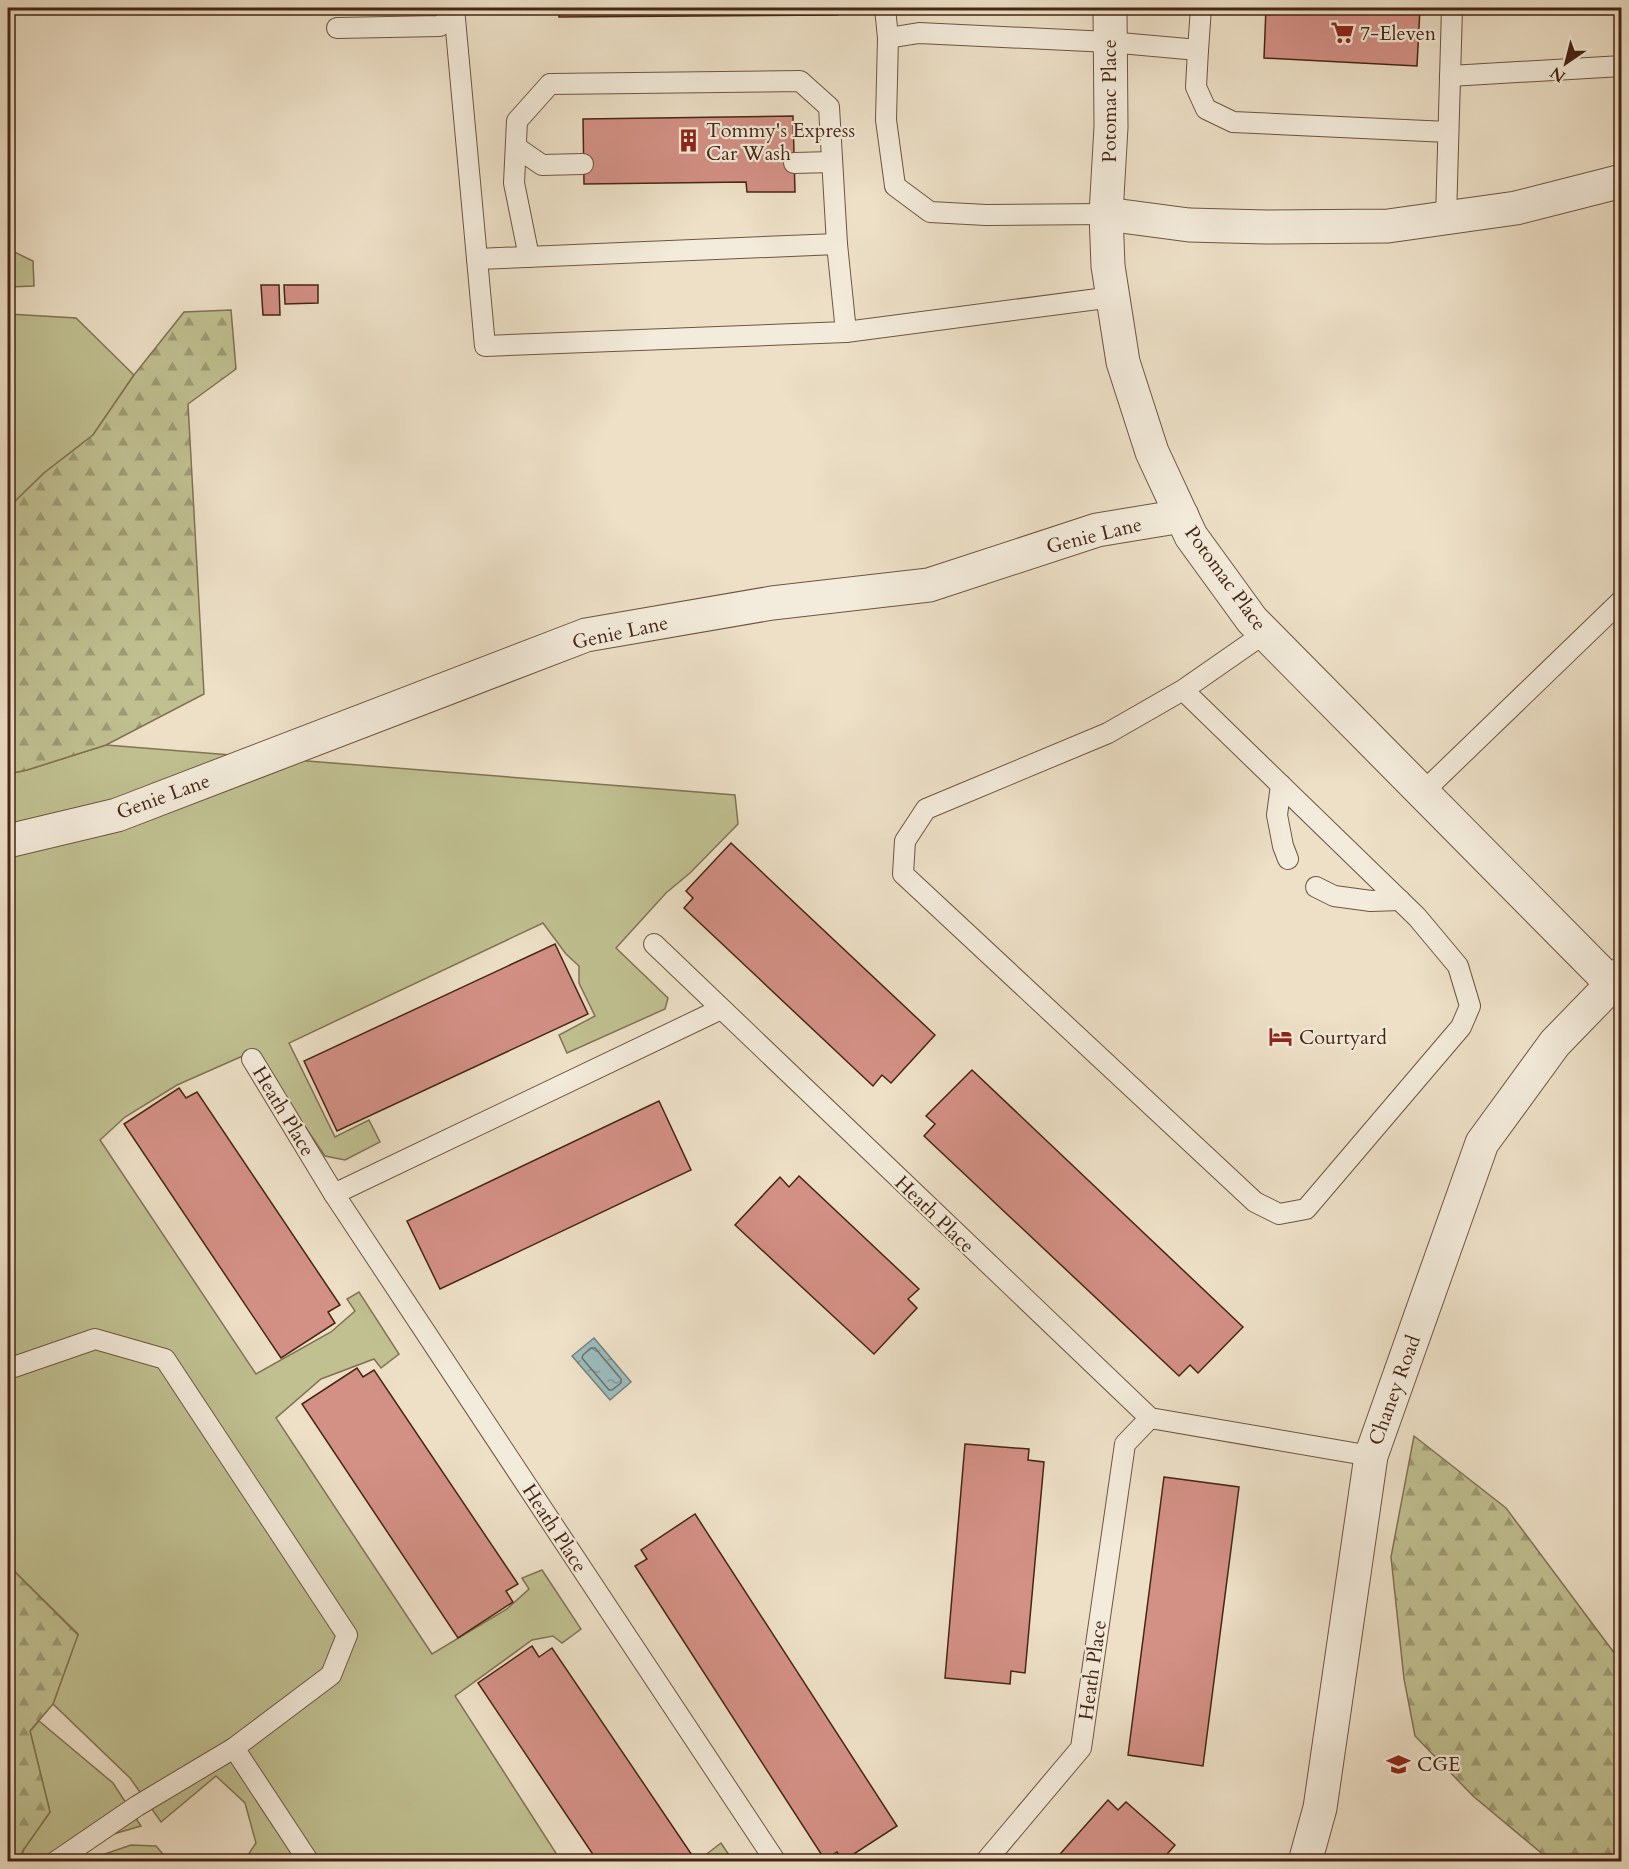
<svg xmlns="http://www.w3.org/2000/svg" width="1629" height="1869" font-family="Cardo,serif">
  <defs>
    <pattern id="forest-firs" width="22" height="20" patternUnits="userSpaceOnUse" patternTransform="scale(1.5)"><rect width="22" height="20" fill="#c0c091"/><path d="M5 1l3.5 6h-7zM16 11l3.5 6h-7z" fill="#9e9c75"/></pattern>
    <pattern id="water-ripples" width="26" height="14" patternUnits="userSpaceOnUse" patternTransform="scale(1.5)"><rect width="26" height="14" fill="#9bbbbd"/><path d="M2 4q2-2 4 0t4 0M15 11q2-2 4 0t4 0" fill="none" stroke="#809898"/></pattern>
  </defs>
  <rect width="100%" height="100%" fill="#ede0c7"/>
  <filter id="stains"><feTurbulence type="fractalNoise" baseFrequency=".00333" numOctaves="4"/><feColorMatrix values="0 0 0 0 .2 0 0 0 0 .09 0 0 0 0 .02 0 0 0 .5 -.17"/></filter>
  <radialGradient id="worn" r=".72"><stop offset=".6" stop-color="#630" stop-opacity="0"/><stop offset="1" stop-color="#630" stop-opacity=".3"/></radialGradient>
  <g fill="#c0c091" stroke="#837252" stroke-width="1.5">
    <path d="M 8,249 L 33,261 L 34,286 L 8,287 Z"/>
    <path d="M 8,314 L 76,318 L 134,375 L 93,435 L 44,473 L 8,508 Z"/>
    <path d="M 106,745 L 735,795 L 738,824 L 690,873 L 666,893 L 616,948 L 668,998 L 665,1009 L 567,1053 L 559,1035 L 595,1016 L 579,983 L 579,966 L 566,954 L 543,923 L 289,1043 L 335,1137 L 369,1120 L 380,1142 L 345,1160 L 325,1156 L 254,1051 L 177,1085 L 125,1117 L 100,1140 L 256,1374 L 331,1332 L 355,1311 L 347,1299 L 359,1292 L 399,1354 L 381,1368 L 374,1359 L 321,1379 L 276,1418 L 432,1654 L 507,1609 L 529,1589 L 522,1578 L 542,1570 L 581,1629 L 562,1643 L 553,1636 L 532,1640 L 455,1696 L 561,1861 L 244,1861 L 256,1843 L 245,1803 L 216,1776 L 161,1822 L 130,1778 L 53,1704 L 78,1634 L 8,1565 L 8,774 L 27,770 Z"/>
    <path d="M 39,1721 L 113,1783 L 141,1826 L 103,1837 L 66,1861 L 19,1862 L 24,1849 L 50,1812 L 30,1731 Z"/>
    <path d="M 721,1843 L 733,1861 L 705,1861 L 704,1856 Z"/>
    <path d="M 131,1845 L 156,1846 L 169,1861 L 152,1861 L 148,1858 L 142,1861 L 98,1862 L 93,1858 Z"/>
  </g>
  <g fill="url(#forest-firs)" stroke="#837252" stroke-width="1.5">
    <path d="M 231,310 L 236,369 L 188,404 L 204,694 L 106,745 L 27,770 L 8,774 L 8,508 L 44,473 L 93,435 L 134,375 L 184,312 Z"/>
    <path d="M 1414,1436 L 1506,1508 L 1621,1662 L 1621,1861 L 1551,1861 L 1473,1796 L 1415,1736 L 1404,1679 L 1391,1557 Z"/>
    <path d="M 8,1565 L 78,1635 L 53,1704 L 30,1731 L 50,1812 L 24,1849 L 19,1862 L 8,1861 Z"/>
  </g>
  <path fill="url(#water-ripples)" stroke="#797f79" stroke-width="1.5" d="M 594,1338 L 631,1382 L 610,1400 L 572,1356 Z"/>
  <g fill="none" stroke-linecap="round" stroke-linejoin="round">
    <path stroke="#707068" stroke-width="1.5" d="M 591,1348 L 595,1348 L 621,1379 L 621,1383 L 612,1390 L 609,1390 L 582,1358 L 583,1355 Z"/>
  </g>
  <g fill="#d39085" stroke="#462513" stroke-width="1.5">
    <path d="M 559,8 L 837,8 L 837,15 L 559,17 Z"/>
    <path d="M 1266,8 L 1420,8 L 1417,66 L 1264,58 Z"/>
    <path d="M 793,116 L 795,192 L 747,192 L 746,182 L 584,184 L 583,119 Z"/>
    <path d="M 261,285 L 279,285 L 280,315 L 263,315 Z"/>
    <path d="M 284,285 L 318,285 L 318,303 L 285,304 Z"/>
    <path d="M 731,843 L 935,1035 L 891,1083 L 882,1075 L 873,1086 L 684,908 L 693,898 L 686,891 Z"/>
    <path d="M 555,944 L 588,1014 L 337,1131 L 304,1061 Z"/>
    <path d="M 972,1070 L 1243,1327 L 1198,1373 L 1190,1365 L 1179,1376 L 924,1136 L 935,1124 L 926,1116 Z"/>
    <path d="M 179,1088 L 186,1098 L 197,1092 L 340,1305 L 328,1312 L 335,1323 L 281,1358 L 124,1124 Z"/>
    <path d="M 659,1101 L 691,1170 L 440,1289 L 407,1221 Z"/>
    <path d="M 799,1176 L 919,1289 L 908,1299 L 917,1308 L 874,1354 L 735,1225 L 780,1177 L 789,1187 Z"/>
    <path d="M 357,1368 L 363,1377 L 374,1370 L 518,1584 L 506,1591 L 513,1602 L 458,1638 L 302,1404 Z"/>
    <path d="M 965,1444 L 1029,1449 L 1028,1460 L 1044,1462 L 1025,1673 L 1011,1671 L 1010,1684 L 945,1678 Z"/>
    <path d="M 1164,1477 L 1239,1487 L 1203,1766 L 1128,1755 Z"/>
    <path d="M 695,1514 L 897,1826 L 843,1861 L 837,1852 L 825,1860 L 635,1566 L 647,1559 L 641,1550 Z"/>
    <path d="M 532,1646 L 539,1657 L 552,1648 L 696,1861 L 598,1862 L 478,1683 Z"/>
    <path d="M 1108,1800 L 1118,1810 L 1126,1802 L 1175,1845 L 1160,1862 L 1053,1862 Z"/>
  </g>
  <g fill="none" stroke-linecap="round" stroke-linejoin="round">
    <defs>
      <g id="service">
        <path d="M 454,8 L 485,346 L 846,332 L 1113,297"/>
        <path d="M 885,8 L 888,38 L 886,120 L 895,186 L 930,212 L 986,215 L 1106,214"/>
        <path d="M 337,28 L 440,26 L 454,14"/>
        <path d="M 888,38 L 919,33 L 1109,42 L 1198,50 L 1201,8"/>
        <path d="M 1198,50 L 1196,87 L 1206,109 L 1233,122 L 1448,132"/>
        <path d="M 1450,76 L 1622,66"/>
        <path d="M 516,147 L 542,165 L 583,164"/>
        <path d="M 794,163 L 832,162"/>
        <path d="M 1446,218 L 1452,8"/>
        <path d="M 529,257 L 514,183 L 517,121 L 550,84 L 800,81 L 829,107 L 837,244"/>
        <path d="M 477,259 L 837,244 L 846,332"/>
        <path d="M 1183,690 L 1417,917 L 1458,966 L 1470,1006 L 1461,1027 L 1306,1209 L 1279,1214 L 1255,1202 L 903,874 L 905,841 L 926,809 L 1108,733 L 1183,690 L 1265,633"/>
        <path d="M 1281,785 L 1277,815 L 1283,846 L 1288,859"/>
        <path d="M 1423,792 L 1622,600"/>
        <path d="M 1316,887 L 1334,896 L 1371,901 L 1400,900"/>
        <path d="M 654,944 L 1150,1418 L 1371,1456"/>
        <path d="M 252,1059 L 334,1194 L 776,1862"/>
        <path d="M 334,1194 L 721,1009"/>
        <path d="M 8,1369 L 95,1339 L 165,1359 L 347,1635 L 331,1675 L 234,1748 L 137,1806 L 55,1862"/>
        <path d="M 234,1748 L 309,1862"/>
        <path d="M 985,1862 L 1081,1748 L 1125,1444 L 1150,1418"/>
      </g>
      <g id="minor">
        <path d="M 1106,214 L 1189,225 L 1266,227 L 1388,226 L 1516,208 L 1622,181"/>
        <path d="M 8,841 L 117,815 L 586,635 L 772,603 L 929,585 L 1097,530 L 1182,516"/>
      </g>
      <g id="tertiary">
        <path d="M 1110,8 L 1111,127 L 1106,214 L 1108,266 L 1123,362 L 1152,452 L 1191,536 L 1252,620 L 1612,984"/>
        <path d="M 1305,1862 L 1320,1808 L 1371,1456 L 1482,1143 L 1555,1043 L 1622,974"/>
      </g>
    </defs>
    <use href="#service" stroke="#705440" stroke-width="22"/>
    <use href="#minor" stroke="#705440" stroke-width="35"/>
    <use href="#tertiary" stroke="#705440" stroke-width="35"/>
    <use href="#service" stroke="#f3ebdb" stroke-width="20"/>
    <use href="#minor" stroke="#f3ebdb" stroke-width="33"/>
    <use href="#tertiary" stroke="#f3ebdb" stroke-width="33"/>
  </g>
  <defs>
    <symbol id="supermarket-bare" viewBox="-9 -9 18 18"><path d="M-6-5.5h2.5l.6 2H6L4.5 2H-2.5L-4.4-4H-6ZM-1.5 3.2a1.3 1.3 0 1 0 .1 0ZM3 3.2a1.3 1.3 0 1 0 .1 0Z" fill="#8f2418" stroke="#f3ebdb" stroke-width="2.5" paint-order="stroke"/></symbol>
    <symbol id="building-bare" viewBox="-9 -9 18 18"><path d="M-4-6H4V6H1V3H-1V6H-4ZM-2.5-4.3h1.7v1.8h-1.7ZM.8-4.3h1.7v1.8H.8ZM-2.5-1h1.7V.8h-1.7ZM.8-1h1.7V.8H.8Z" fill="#8f2418" stroke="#f3ebdb" stroke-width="2.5" paint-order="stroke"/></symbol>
    <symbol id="hotel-bare" viewBox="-9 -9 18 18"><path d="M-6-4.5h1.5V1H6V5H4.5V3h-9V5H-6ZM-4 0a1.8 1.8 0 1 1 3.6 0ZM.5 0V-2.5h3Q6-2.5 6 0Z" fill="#8f2418" stroke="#f3ebdb" stroke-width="2.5" paint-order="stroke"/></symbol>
    <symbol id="school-bare" viewBox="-9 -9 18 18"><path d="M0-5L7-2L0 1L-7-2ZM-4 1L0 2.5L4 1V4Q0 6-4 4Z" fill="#8f2418" stroke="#f3ebdb" stroke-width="2.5" paint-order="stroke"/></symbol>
  </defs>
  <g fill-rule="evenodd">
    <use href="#supermarket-bare" x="1326" y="16" width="33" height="33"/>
    <use href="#building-bare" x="672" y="124" width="33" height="33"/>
    <use href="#hotel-bare" x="1264" y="1020" width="33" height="33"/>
    <use href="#school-bare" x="1382" y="1748" width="33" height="33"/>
  </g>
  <g text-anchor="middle" stroke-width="4.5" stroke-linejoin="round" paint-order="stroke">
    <g font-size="20" fill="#462513" stroke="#f3ebdb" text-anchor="start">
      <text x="1360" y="40">7-Eleven</text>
      <text x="706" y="137">Tommy's Express<tspan x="706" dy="23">Car Wash</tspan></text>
      <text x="1299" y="1044">Courtyard</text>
      <text x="1417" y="1771">CGE</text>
    </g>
    <g font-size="20" fill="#462513" stroke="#f3ebdb">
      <text transform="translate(1109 101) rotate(-90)" y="7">Potomac Place</text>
      <text transform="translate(1094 535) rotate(-14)" y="7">Genie Lane</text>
      <text transform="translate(1226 578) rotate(54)" y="7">Potomac Place</text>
      <text transform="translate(620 632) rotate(-12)" y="7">Genie Lane</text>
      <text transform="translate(163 796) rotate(-20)" y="7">Genie Lane</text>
      <text transform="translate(284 1111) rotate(59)" y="7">Heath Place</text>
      <text transform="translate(935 1214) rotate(44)" y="7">Heath Place</text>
      <text transform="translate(1394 1390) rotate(-70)" y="7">Chaney Road</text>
      <text transform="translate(555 1528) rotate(57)" y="7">Heath Place</text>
      <text transform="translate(1092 1670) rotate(-82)" y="7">Heath Place</text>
    </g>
  </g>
  <rect width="1629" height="1869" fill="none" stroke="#ede0c7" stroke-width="30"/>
  <rect x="9" y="9" width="1611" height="1851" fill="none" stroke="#462513" stroke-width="3"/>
  <rect x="15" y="15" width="1599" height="1839" fill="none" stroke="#462513" stroke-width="1.5"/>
  <g transform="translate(1566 63) rotate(215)" stroke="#f3ebdb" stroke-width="4.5" paint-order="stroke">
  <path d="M0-4.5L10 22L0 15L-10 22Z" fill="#462513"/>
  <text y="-9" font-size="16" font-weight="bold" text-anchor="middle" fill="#462513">N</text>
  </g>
  <rect width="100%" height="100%" filter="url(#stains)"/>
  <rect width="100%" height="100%" fill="url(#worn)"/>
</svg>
